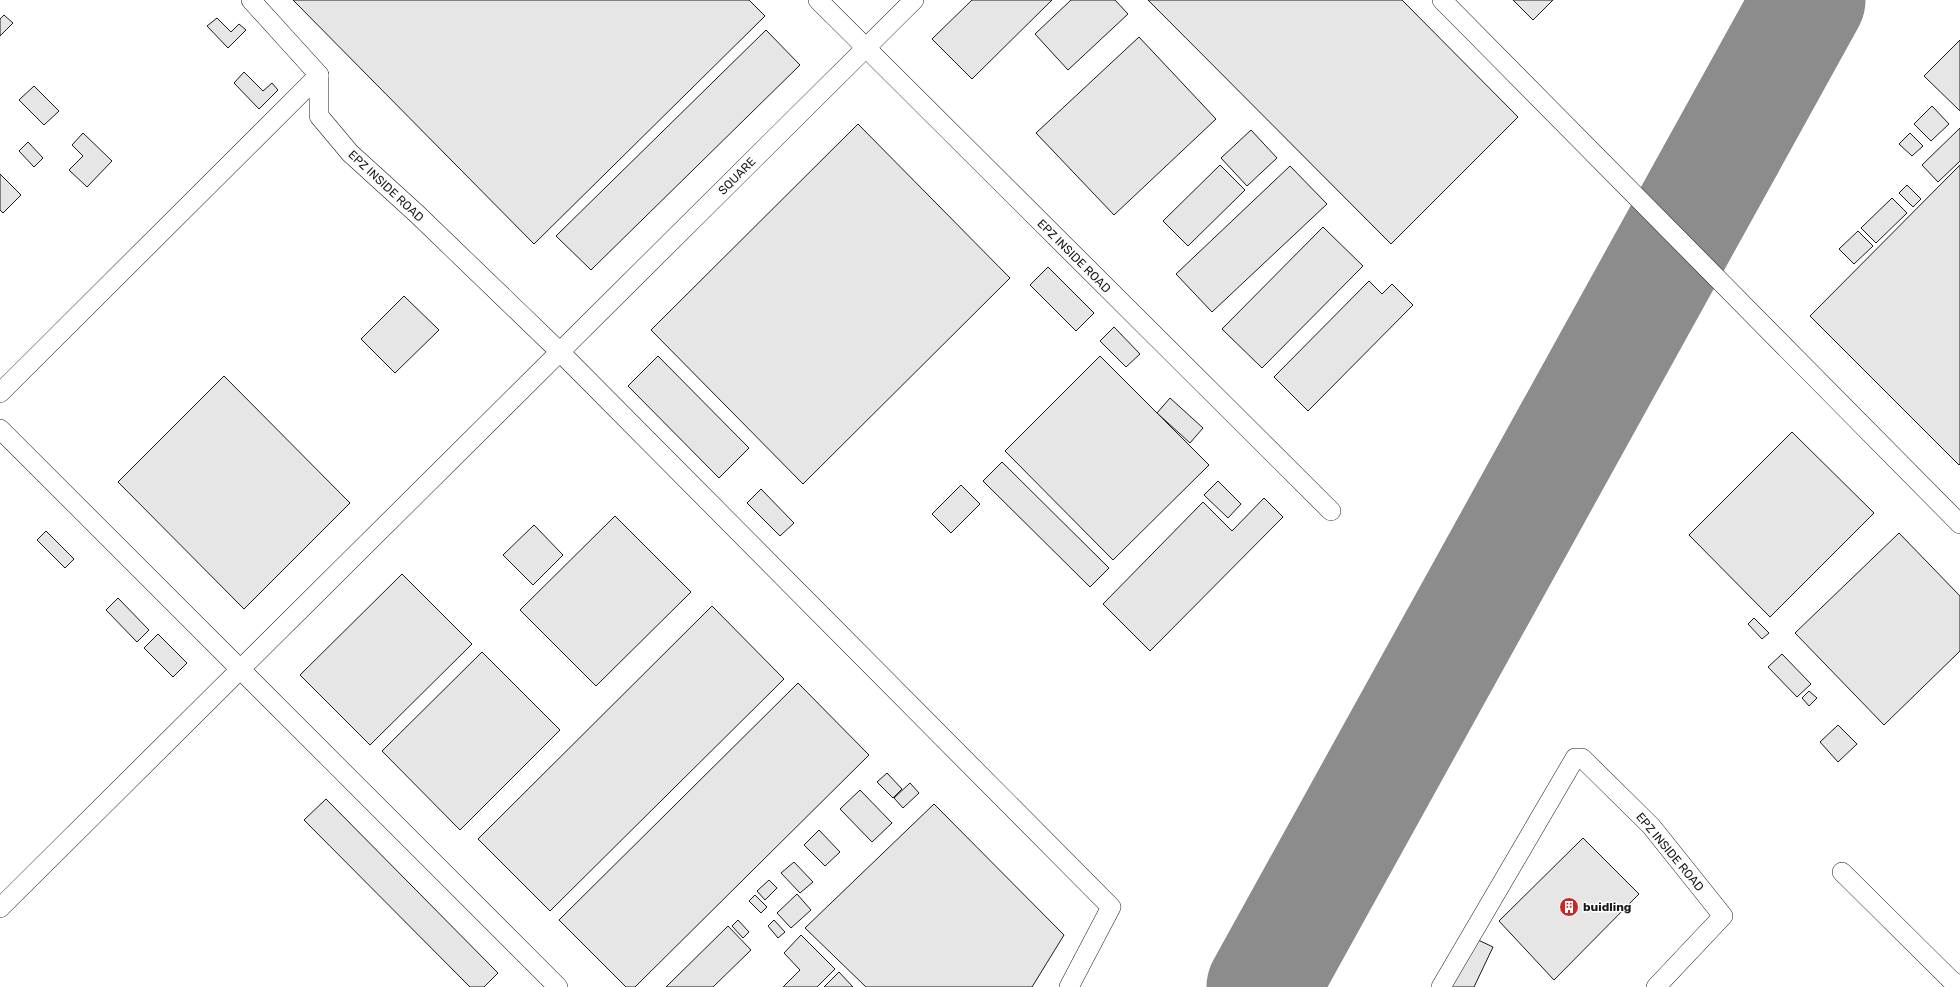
<svg xmlns="http://www.w3.org/2000/svg" width="1960" height="987" font-family="Rubik,sans-serif">
  <rect width="100%" height="100%" fill="#fff"/>
  <g fill="none" stroke-linecap="round" stroke-linejoin="round">
    <path stroke="#8c8c8c" stroke-width="113" d="M 1263,987 L 1809,0"/>
  </g>
  <g fill="#e6e6e6" stroke="#1a1a1a">
    <path d="M 293,0 L 749,0 L 765,16 L 534,244 Z"/>
    <path d="M 972,0 L 1052,0 L 972,79 L 932,39 Z"/>
    <path d="M 1071,0 L 1115,0 L 1128,14 L 1068,70 L 1035,34 Z"/>
    <path d="M 1148,0 L 1402,0 L 1518,117 L 1391,244 Z"/>
    <path d="M 1513,0 L 1553,0 L 1533,20 Z"/>
    <path d="M 4,15 L 13,23 L 0,36 L 0,19 Z"/>
    <path d="M 217,18 L 231,32 L 239,24 L 246,30 L 228,48 L 207,26 Z"/>
    <path d="M 766,30 L 800,65 L 591,270 L 556,236 Z"/>
    <path d="M 1139,37 L 1216,119 L 1114,215 L 1036,133 Z"/>
    <path d="M 1960,40 L 1960,111 L 1924,76 Z"/>
    <path d="M 244,72 L 263,91 L 272,83 L 278,90 L 259,109 L 234,83 Z"/>
    <path d="M 34,86 L 59,111 L 44,125 L 19,100 Z"/>
    <path d="M 1932,106 L 1949,124 L 1931,141 L 1914,124 Z"/>
    <path d="M 858,124 L 1010,278 L 803,484 L 651,330 Z"/>
    <path d="M 1960,128 L 1960,161 L 1938,182 L 1922,165 Z"/>
    <path d="M 1251,130 L 1277,158 L 1247,186 L 1221,158 Z"/>
    <path d="M 83,133 L 112,161 L 87,187 L 69,170 L 83,156 L 72,145 Z"/>
    <path d="M 1910,133 L 1923,146 L 1912,156 L 1899,144 Z"/>
    <path d="M 28,142 L 43,158 L 34,167 L 19,151 Z"/>
    <path d="M 1220,165 L 1245,190 L 1188,246 L 1163,221 Z"/>
    <path d="M 1960,165 L 1960,464 L 1959,465 L 1810,316 Z"/>
    <path d="M 1290,166 L 1327,204 L 1212,312 L 1176,274 Z"/>
    <path d="M 0,174 L 21,195 L 3,213 L 0,210 Z"/>
    <path d="M 1907,185 L 1921,199 L 1913,207 L 1899,193 Z"/>
    <path d="M 1892,198 L 1907,213 L 1876,243 L 1861,228 Z"/>
    <path d="M 1323,227 L 1363,266 L 1262,368 L 1222,329 Z"/>
    <path d="M 1858,231 L 1873,246 L 1854,264 L 1839,249 Z"/>
    <path d="M 1048,267 L 1094,313 L 1076,331 L 1030,285 Z"/>
    <path d="M 1369,281 L 1382,294 L 1392,284 L 1413,305 L 1308,411 L 1274,377 Z"/>
    <path d="M 404,296 L 439,330 L 395,373 L 361,339 Z"/>
    <path d="M 1114,327 L 1140,354 L 1126,367 L 1100,341 Z"/>
    <path d="M 658,356 L 749,448 L 719,478 L 628,386 Z"/>
    <path d="M 1100,356 L 1209,465 L 1113,560 L 1005,451 Z"/>
    <path d="M 224,376 L 350,503 L 244,609 L 118,482 Z"/>
    <path d="M 1170,398 L 1203,428 L 1190,443 L 1157,413 Z"/>
    <path d="M 1792,432 L 1874,513 L 1770,617 L 1689,535 Z"/>
    <path d="M 1002,462 L 1109,568 L 1090,587 L 983,481 Z"/>
    <path d="M 1218,481 L 1241,504 L 1228,518 L 1204,495 Z"/>
    <path d="M 961,485 L 980,504 L 951,533 L 932,514 Z"/>
    <path d="M 761,489 L 794,523 L 780,536 L 747,503 Z"/>
    <path d="M 1264,498 L 1283,517 L 1150,651 L 1103,604 L 1203,502 L 1232,531 Z"/>
    <path d="M 615,516 L 691,592 L 596,686 L 520,610 Z"/>
    <path d="M 534,525 L 563,555 L 533,585 L 503,555 Z"/>
    <path d="M 46,531 L 74,559 L 65,568 L 37,540 Z"/>
    <path d="M 1899,533 L 1960,596 L 1960,651 L 1884,725 L 1795,633 Z"/>
    <path d="M 402,574 L 472,644 L 370,745 L 300,675 Z"/>
    <path d="M 118,598 L 149,630 L 137,642 L 106,610 Z"/>
    <path d="M 712,606 L 784,679 L 550,911 L 478,839 Z"/>
    <path d="M 1754,618 L 1769,633 L 1762,639 L 1748,624 Z"/>
    <path d="M 158,634 L 187,663 L 173,677 L 144,648 Z"/>
    <path d="M 482,652 L 560,730 L 460,830 L 382,751 Z"/>
    <path d="M 1782,654 L 1811,684 L 1797,697 L 1768,667 Z"/>
    <path d="M 798,683 L 869,755 L 635,987 L 626,987 L 559,920 Z"/>
    <path d="M 1809,691 L 1817,698 L 1809,706 L 1802,698 Z"/>
    <path d="M 1838,725 L 1857,744 L 1838,762 L 1820,742 Z"/>
    <path d="M 887,773 L 902,789 L 893,798 L 877,782 Z"/>
    <path d="M 910,783 L 919,793 L 903,808 L 894,798 Z"/>
    <path d="M 860,790 L 892,823 L 872,842 L 840,809 Z"/>
    <path d="M 326,799 L 498,973 L 484,987 L 470,987 L 304,820 Z"/>
    <path d="M 934,804 L 1064,935 L 1032,987 L 866,987 L 805,928 Z"/>
    <path d="M 819,830 L 840,852 L 825,866 L 804,845 Z"/>
    <path d="M 1583,838 L 1639,894 L 1554,980 L 1499,921 Z"/>
    <path d="M 794,862 L 813,882 L 800,893 L 781,873 Z"/>
    <path d="M 769,880 L 777,888 L 765,900 L 757,891 Z"/>
    <path d="M 797,894 L 811,910 L 791,928 L 777,913 Z"/>
    <path d="M 755,895 L 767,907 L 761,913 L 749,901 Z"/>
    <path d="M 738,920 L 749,932 L 743,938 L 732,926 Z"/>
    <path d="M 774,920 L 785,932 L 778,938 L 768,926 Z"/>
    <path d="M 728,926 L 751,950 L 713,987 L 666,987 Z"/>
    <path d="M 801,935 L 835,969 L 817,987 L 783,987 L 800,970 L 784,953 Z"/>
    <path d="M 1474,938 L 1493,947 L 1474,987 L 1451,987 Z"/>
    <path d="M 839,972 L 853,987 L 824,987 Z"/>
  </g>
  <g fill="none" stroke-linecap="round" stroke-linejoin="round">
    <defs>
      <g id="minor">
        <path d="M 251,0 L 319,75 L 319,116 L 350,153 L 417,214 L 560,352 L 1111,907 L 1069,987"/>
        <path d="M 818,0 L 1331,511"/>
        <path d="M 1442,0 L 1960,524"/>
        <path d="M 0,393 L 319,75"/>
        <path d="M 0,429 L 558,987"/>
        <path d="M 1842,872 L 1951,980 L 1960,986"/>
        <path d="M 0,908 L 914,0"/>
        <path d="M 1441,987 L 1575,758 L 1582,758 L 1651,826 L 1723,916 L 1656,987"/>
      </g>
    </defs>
    <use href="#minor" stroke="#1a1a1a" stroke-width="20"/>
    <use href="#minor" stroke="#fff" stroke-width="19"/>
  </g>
  <defs>
    <symbol id="building-disc" viewBox="-11 -11 22 22"><circle r="9.5" fill="#c62828" stroke="#fff"/><path d="M-4-6H4V6H1V3H-1V6H-4ZM-2.5-4.3h1.7v1.8h-1.7ZM.8-4.3h1.7v1.8H.8ZM-2.5-1h1.7V.8h-1.7ZM.8-1h1.7V.8H.8Z" fill="#fff"/></symbol>
  </defs>
  <g fill-rule="evenodd">
    <use href="#building-disc" x="1558" y="896" width="22" height="22"/>
  </g>
  <g text-anchor="middle" stroke-width="3" stroke-linejoin="round" paint-order="stroke">
    <g font-size="12" fill="#1a1a1a" stroke="#fff">
      <text transform="translate(737 176) rotate(-45)" y="4">SQUARE</text>
      <text transform="translate(386 186) rotate(43)" y="4">EPZ INSIDE ROAD</text>
      <text transform="translate(1074 256) rotate(45)" y="4">EPZ INSIDE ROAD</text>
      <text transform="translate(1670 852) rotate(50)" y="4">EPZ INSIDE ROAD</text>
    </g>
    <g font-size="12" font-weight="bold" fill="#1a1a1a" stroke="#fff" text-anchor="start">
      <text x="1583" y="911">buidling</text>
    </g>
  </g>
</svg>
